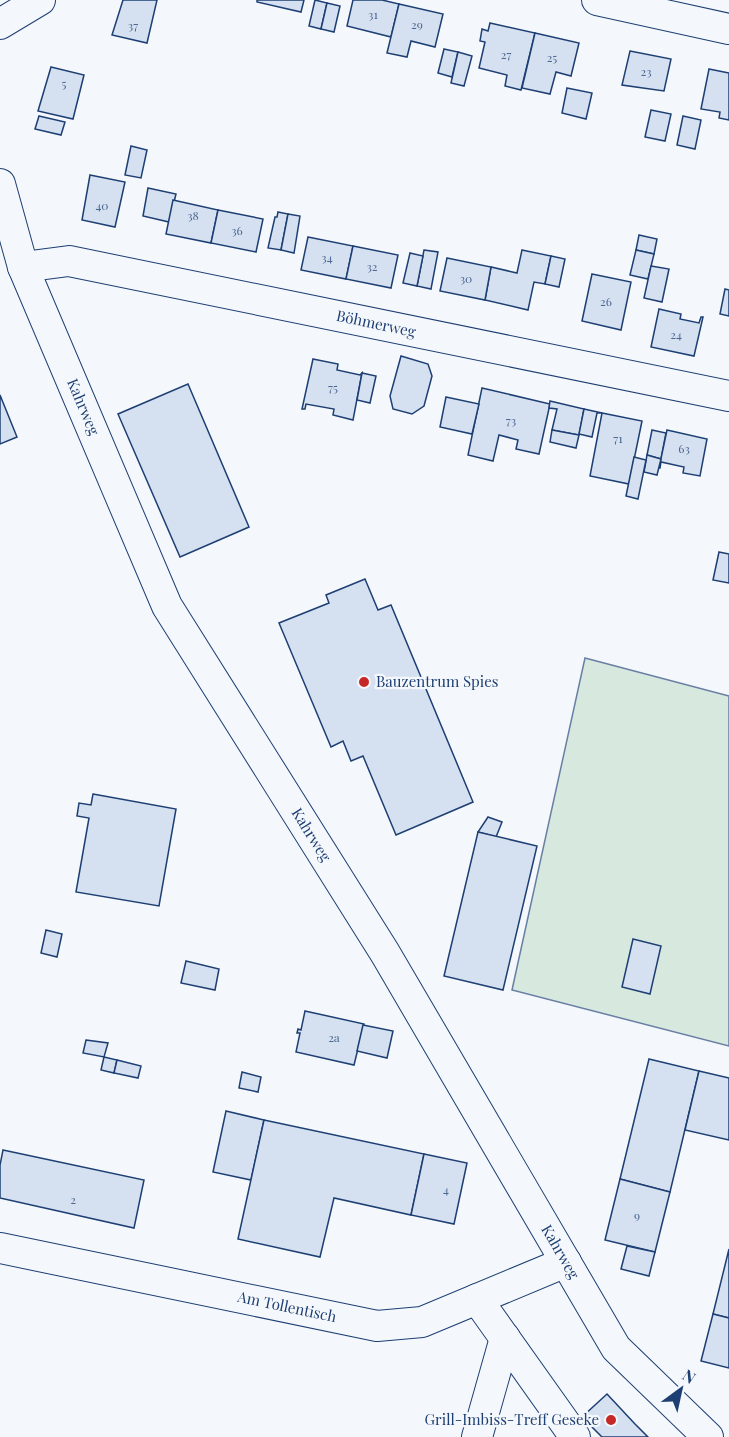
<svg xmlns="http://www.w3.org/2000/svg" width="729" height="1437" font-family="'Playfair Display',serif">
  <rect width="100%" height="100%" fill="#f4f7fb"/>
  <path fill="#d7e8df" stroke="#687fa3" stroke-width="1.5" d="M 585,658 L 729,696 L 729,1046 L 512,990 Z"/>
  <g fill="#d5e0f0" stroke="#1d3f73" stroke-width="1.5">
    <path d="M 123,0 L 157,0 L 147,43 L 112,35 Z"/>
    <path d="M 257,0 L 304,0 L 301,12 L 257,2 Z"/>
    <path d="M 315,0 L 327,3 L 321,29 L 309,26 Z"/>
    <path d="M 353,0 L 382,0 L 399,4 L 391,37 L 347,26 Z"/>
    <path d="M 327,3 L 340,6 L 334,32 L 321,29 Z"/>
    <path d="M 399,4 L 443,14 L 435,47 L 411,41 L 407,57 L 387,53 Z"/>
    <path d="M 490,23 L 535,33 L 521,90 L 505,86 L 507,75 L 479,68 L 485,42 L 480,41 L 482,29 L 488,31 Z"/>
    <path d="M 535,33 L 579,43 L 571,76 L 556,72 L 550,94 L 522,88 Z"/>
    <path d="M 444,49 L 458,52 L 452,77 L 438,73 Z"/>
    <path d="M 630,51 L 671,59 L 664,91 L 622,85 Z"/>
    <path d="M 458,52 L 472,56 L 464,86 L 451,83 Z"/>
    <path d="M 51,67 L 84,75 L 73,119 L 38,111 Z"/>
    <path d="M 709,69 L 729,73 L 729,120 L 719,118 L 720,112 L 701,109 Z"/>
    <path d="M 567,88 L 592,93 L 586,119 L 562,113 Z"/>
    <path d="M 651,110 L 671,114 L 665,141 L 645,137 Z"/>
    <path d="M 39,116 L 65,122 L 61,135 L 35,129 Z"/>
    <path d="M 683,116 L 701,120 L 695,149 L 677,145 Z"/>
    <path d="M 131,146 L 147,150 L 141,178 L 125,175 Z"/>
    <path d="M 90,175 L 125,182 L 115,227 L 82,220 Z"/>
    <path d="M 148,188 L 176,194 L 169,222 L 143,216 Z"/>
    <path d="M 173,200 L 218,210 L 211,243 L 166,234 Z"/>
    <path d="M 218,210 L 263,219 L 256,252 L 211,243 Z"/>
    <path d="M 278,212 L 288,214 L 281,250 L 268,248 L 275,217 L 277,217 Z"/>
    <path d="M 288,214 L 300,216 L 294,253 L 281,250 Z"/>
    <path d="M 639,235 L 657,239 L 654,254 L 636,250 Z"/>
    <path d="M 308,237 L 353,246 L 346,279 L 301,270 Z"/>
    <path d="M 353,246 L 398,255 L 391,288 L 346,279 Z"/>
    <path d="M 424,250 L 438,252 L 431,289 L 417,286 Z"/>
    <path d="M 522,250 L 551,256 L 545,284 L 534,282 L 528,310 L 485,300 L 491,267 L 517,273 Z"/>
    <path d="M 636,250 L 654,254 L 648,279 L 630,275 Z"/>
    <path d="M 410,253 L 423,256 L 417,286 L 403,283 Z"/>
    <path d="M 551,256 L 565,259 L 559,287 L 545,284 Z"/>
    <path d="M 447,258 L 491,267 L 485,300 L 440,291 Z"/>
    <path d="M 651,266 L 669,269 L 662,302 L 644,298 Z"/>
    <path d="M 592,274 L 631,282 L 621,330 L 582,321 Z"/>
    <path d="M 725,289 L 729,290 L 729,316 L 720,314 Z"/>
    <path d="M 659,309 L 681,314 L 680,319 L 699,323 L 701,317 L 703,317 L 694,356 L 651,347 Z"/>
    <path d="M 401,356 L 428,364 L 432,376 L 424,406 L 412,414 L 393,409 L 390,396 Z"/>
    <path d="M 313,359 L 338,364 L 337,370 L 360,375 L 362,373 L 353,420 L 333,415 L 334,409 L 306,404 L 305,409 L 302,409 Z"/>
    <path d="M 362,373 L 376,376 L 370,403 L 357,400 Z"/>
    <path d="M 188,384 L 249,527 L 180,557 L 118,414 Z"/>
    <path d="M 482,388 L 550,404 L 539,454 L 516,449 L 518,440 L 499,435 L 493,461 L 468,455 Z"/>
    <path d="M 0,395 L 17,437 L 0,444 Z"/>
    <path d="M 446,397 L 479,404 L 472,434 L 440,427 Z"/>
    <path d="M 550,401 L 584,409 L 579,435 L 552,430 L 557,409 L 549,408 Z"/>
    <path d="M 584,409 L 602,413 L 597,413 L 592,437 L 579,434 Z"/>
    <path d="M 602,413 L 642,421 L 629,484 L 590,476 Z"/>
    <path d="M 552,430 L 579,435 L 576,448 L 550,442 Z"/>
    <path d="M 652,430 L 666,433 L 661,459 L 647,455 Z"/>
    <path d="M 667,430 L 707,439 L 700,476 L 683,473 L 684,467 L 661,462 L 660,468 L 659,468 Z"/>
    <path d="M 647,455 L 661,459 L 657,475 L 644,472 Z"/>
    <path d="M 634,457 L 646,460 L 638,499 L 626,496 Z"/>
    <path d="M 719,552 L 729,554 L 729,583 L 713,580 Z"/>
    <path d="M 365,579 L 378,610 L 391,605 L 473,802 L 396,835 L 363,756 L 351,761 L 343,741 L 331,747 L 279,623 L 329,603 L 326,595 Z"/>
    <path d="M 93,794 L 176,809 L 159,906 L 76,892 L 89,818 L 77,816 L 79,803 L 91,805 Z"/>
    <path d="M 488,817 L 502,822 L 496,837 L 478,832 Z"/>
    <path d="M 478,832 L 537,846 L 503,990 L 444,976 Z"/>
    <path d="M 46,930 L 62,934 L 57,957 L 41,953 Z"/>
    <path d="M 633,939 L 661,946 L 650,994 L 622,987 Z"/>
    <path d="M 186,961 L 219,969 L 215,990 L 181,983 Z"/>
    <path d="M 305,1011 L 364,1024 L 354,1065 L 296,1052 L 300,1033 L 297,1033 L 298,1029 L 301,1030 Z"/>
    <path d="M 363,1025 L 393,1031 L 387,1058 L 357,1051 Z"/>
    <path d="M 86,1040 L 108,1043 L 104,1057 L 83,1053 Z"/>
    <path d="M 104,1057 L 117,1060 L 114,1073 L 101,1070 Z"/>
    <path d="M 649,1059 L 699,1071 L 670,1192 L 620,1179 Z"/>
    <path d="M 117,1060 L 141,1066 L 138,1078 L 114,1073 Z"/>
    <path d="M 699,1071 L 729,1078 L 729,1140 L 685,1130 Z"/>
    <path d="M 242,1072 L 261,1077 L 258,1092 L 239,1088 Z"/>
    <path d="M 226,1111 L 264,1120 L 251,1180 L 213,1172 Z"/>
    <path d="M 264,1120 L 424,1154 L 411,1215 L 334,1198 L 320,1257 L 238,1239 Z"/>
    <path d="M 3,1150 L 144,1180 L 134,1228 L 0,1198 L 0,1165 Z"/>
    <path d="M 424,1154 L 467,1163 L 454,1224 L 411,1215 Z"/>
    <path d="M 620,1179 L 670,1192 L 655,1252 L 605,1240 Z"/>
    <path d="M 627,1246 L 655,1252 L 649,1276 L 621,1269 Z"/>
    <path d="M 729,1249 L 729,1318 L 713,1314 Z"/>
    <path d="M 713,1314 L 729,1318 L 729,1368 L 701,1361 Z"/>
    <path d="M 607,1394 L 635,1424 L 648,1437 L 602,1437 L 582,1417 Z"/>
  </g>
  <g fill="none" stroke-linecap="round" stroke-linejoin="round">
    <defs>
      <g id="minor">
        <path d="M 597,0 L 729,29"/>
        <path d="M 0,24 L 40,0"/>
        <path d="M 0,184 L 23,267 L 167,606 L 385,953 L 616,1348 L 708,1437"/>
        <path d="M 23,267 L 69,261 L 729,396"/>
        <path d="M 0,1248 L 377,1326 L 422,1322 L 566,1262"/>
        <path d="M 477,1299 L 575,1437"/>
        <path d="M 477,1437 L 505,1338"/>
      </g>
    </defs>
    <use href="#minor" stroke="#1d3f73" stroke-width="32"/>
    <use href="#minor" stroke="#f4f7fb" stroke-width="30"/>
  </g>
  <g fill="#c62828" stroke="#f4f7fb" stroke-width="2">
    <circle cx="364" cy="682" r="6"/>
    <circle cx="611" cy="1420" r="6"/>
  </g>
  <g text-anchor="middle" stroke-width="4.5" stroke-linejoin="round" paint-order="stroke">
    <g font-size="12" fill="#4b6792">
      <text x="373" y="19">31</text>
      <text x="417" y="29">29</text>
      <text x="133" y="30">37</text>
      <text x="506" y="59">27</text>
      <text x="552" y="62">25</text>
      <text x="646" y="76">23</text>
      <text x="64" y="88">5</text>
      <text x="102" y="210">40</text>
      <text x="193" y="220">38</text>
      <text x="237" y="235">36</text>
      <text x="327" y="262">34</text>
      <text x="372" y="271">32</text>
      <text x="466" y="283">30</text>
      <text x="606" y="306">26</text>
      <text x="676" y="339">24</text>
      <text x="333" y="392">75</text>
      <text x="511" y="425">73</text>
      <text x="618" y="443">71</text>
      <text x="684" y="453">63</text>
      <text x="334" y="1042">2a</text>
      <text x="446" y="1194">4</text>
      <text x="73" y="1204">2</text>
      <text x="637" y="1220">9</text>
    </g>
    <g font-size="15" fill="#1d3f73" stroke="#f4f7fb">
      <text transform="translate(376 324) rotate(12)" y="5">Böhmerweg</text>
      <text transform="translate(83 407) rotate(67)" y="5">Kahrweg</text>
      <text transform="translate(311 835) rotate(58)" y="5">Kahrweg</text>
      <text transform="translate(560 1252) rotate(60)" y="5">Kahrweg</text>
      <text transform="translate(287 1307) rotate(12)" y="5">Am Tollentisch</text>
    </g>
    <g font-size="15" fill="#1d3f73" stroke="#f4f7fb" text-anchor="start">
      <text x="376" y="687">Bauzentrum Spies</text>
      <text x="599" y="1425" text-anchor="end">Grill-Imbiss-Treff Geseke</text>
    </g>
  </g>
  <g transform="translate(681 1389) rotate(33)" stroke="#f4f7fb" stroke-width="4.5" paint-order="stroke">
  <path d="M0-4.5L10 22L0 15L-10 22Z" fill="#1d3f73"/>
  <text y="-9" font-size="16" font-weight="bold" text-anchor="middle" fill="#1d3f73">N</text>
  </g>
</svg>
